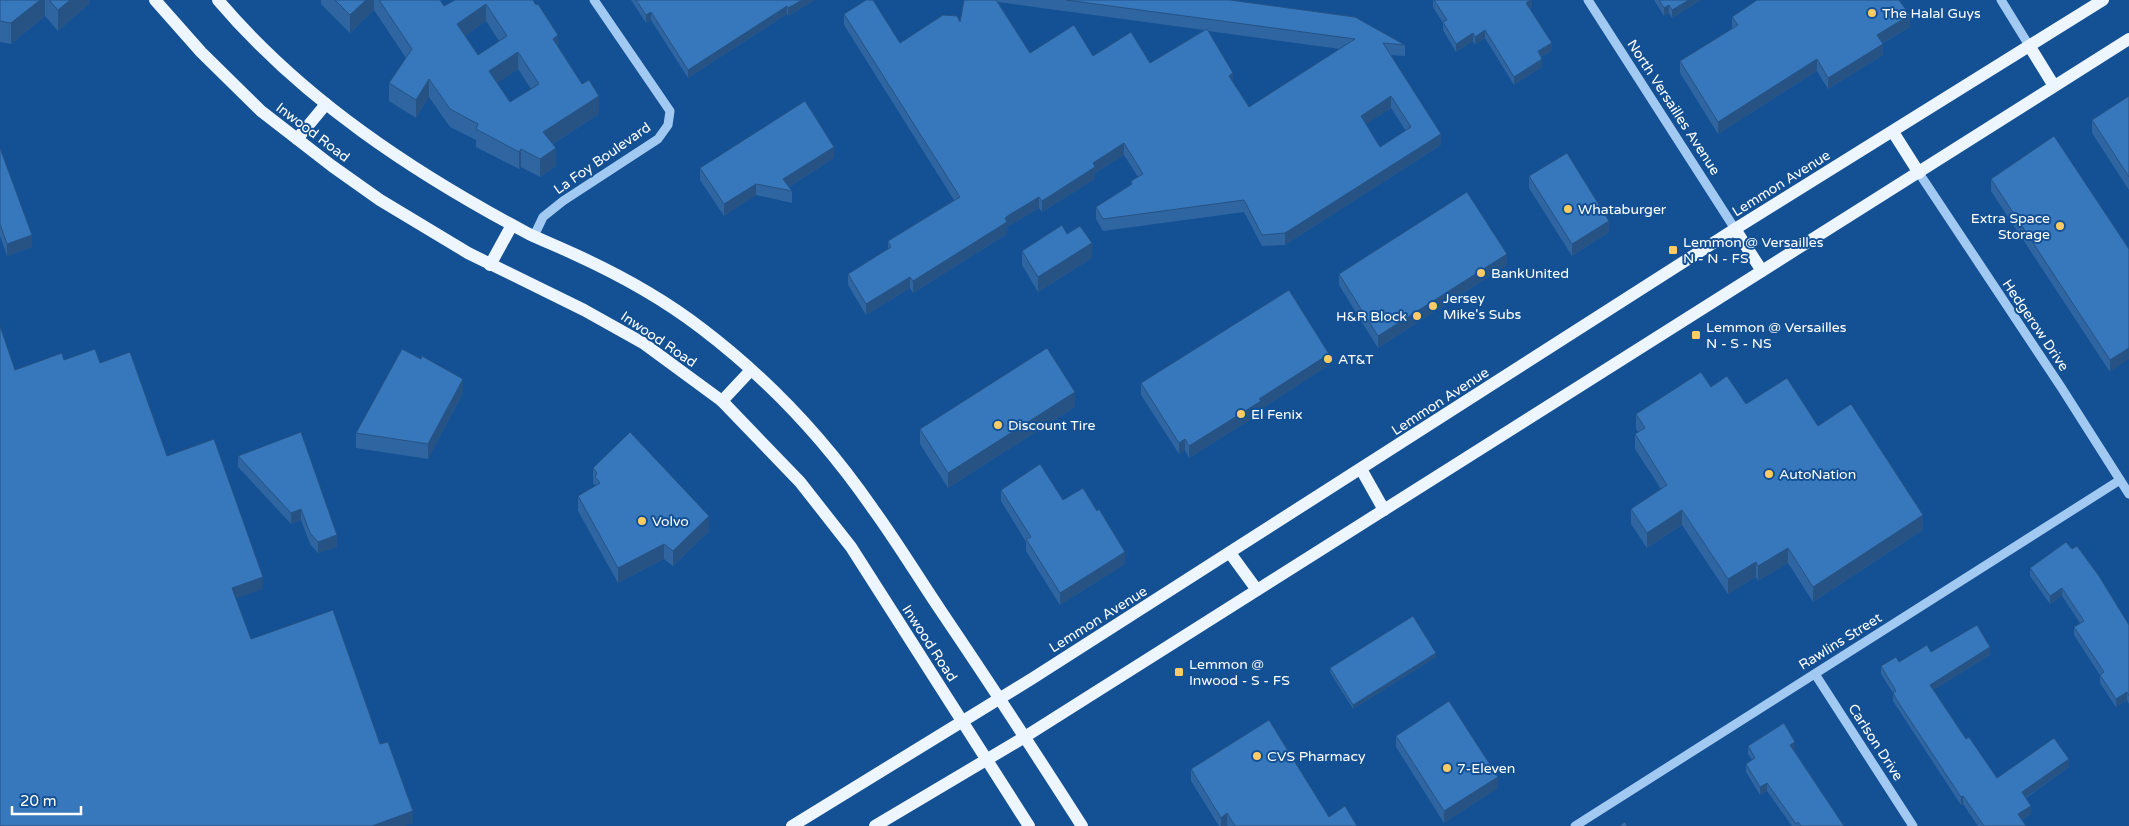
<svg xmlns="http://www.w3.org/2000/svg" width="2129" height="826" font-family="'Varela Round',sans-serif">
  <rect width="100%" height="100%" fill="#135094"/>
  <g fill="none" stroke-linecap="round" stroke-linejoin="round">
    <g stroke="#a2c9f2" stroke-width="9">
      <path d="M 1588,0 L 1735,229"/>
      <path d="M 2001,0 L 2030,47"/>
      <path d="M 1919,173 L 2061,387 L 2129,494"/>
      <path d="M 534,236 L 543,217 L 563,201 L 658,139 L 668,125 L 670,111 L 594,0"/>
      <path d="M 1815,674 L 1913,826"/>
      <path d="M 1575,826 L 2120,480"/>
    </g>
    <g stroke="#edf5ff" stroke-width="12">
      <path d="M 155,0 L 201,52 L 261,111 L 332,166 L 380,200 L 468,253 L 584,310 L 643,343 L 722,401 L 800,482 L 851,547 L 1029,826"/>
      <path d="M 218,0 C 303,100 414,173 529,234 C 544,241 559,247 574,254 C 618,274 662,298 701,328 C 767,378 826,441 873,509 C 897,542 918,577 941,611 C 989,682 1036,754 1082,826"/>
      <path d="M 2030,47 L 2054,86"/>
      <path d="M 1893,132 L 1919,173"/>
      <path d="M 297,139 L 326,104"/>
      <path d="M 1735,229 L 1762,271"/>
      <path d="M 490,265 L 512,225"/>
      <path d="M 722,401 L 751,370"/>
      <path d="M 1361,469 L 1384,510"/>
      <path d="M 1230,553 L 1257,590"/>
      <path d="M 792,826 L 1033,678 L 1735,229 L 2103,0"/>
      <path d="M 875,826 L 1023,738 L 2129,39"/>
    </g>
  </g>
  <g fill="#2f66a2" fill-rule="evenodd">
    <path d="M 0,0 L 90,0 L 90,3 L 58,31 L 45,16 L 11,44 L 0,42 Z"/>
    <path d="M 321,0 L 440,0 L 444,6 L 533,0 L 558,48 L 599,114 L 553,144 L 556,166 L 540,177 L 521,167 L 519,169 L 476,147 L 476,140 L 450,127 L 429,97 L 416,118 L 389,101 L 389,83 L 406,58 L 374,10 L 350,33 L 321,4 ZM 486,21 L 499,41 L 478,55 L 465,36 ZM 518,69 L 531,89 L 510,102 L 497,83 Z"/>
    <path d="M 631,0 L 815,0 L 788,16 L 787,14 L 688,78 L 651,20 L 646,23 Z"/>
    <path d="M 964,0 L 1230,0 L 1405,45 L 1405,56 L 1391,55 L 1441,145 L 1285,245 L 1262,246 L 1244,212 L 1103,231 L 1096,219 L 1096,207 L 1131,185 L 1131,181 L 1138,177 L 1124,155 L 1095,173 L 1095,179 L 1042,212 L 1039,208 L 1007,227 L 1007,234 L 913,293 L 910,288 L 866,315 L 848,285 L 848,274 L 888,249 L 888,241 L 954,200 L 844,25 L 844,14 L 900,43 L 960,22 ZM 998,2 L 1204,30 L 1150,63 L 1093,56 L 1030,53 ZM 1208,31 L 1340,49 L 1249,107 L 1233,82 ZM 1391,108 L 1406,131 L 1380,147 L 1366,124 Z"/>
    <path d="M 1433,0 L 1532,0 L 1532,7 L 1530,9 L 1552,51 L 1541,57 L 1542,67 L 1514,85 L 1485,38 L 1475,45 L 1473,41 L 1456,52 L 1443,30 L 1443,23 L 1433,7 Z"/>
    <path d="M 1654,0 L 1701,0 L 1672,18 L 1669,13 L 1664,16 Z"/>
    <path d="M 1732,17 L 1910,27 L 1883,43 L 1883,55 L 1828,89 L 1817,71 L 1718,134 L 1680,73 L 1680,61 L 1732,29 Z"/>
    <path d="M 2129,96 L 2129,190 L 2092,133 L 2092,120 Z"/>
    <path d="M 0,148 L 32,247 L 7,256 L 0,236 Z"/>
    <path d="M 834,158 L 789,187 L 792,191 L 792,203 L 756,195 L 724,216 L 700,180 L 700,168 Z"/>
    <path d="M 1529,176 L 1609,232 L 1572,256 L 1529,188 Z"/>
    <path d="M 1991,179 L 2129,249 L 2110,372 L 1991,191 Z"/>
    <path d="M 1067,234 L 1092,258 L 1038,292 L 1022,265 L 1022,251 Z"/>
    <path d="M 1507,265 L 1378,348 L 1339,285 L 1339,274 Z"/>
    <path d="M 1329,365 L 1261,409 L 1261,413 L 1189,458 L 1185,450 L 1179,454 L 1141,395 L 1141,383 Z"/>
    <path d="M 1711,387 L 1746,404 L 1818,426 L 1923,530 L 1813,602 L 1788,563 L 1758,581 L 1756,577 L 1728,594 L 1682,525 L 1647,548 L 1631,524 L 1631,509 L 1661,489 L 1635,449 L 1635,434 L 1638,432 L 1636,429 L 1636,414 Z"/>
    <path d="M 463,393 L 428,459 L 356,448 L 356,433 Z"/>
    <path d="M 1075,407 L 948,488 L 920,444 L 920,429 Z"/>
    <path d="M 238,456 L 337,535 L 337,547 L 318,553 L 310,544 L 301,520 L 291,524 L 238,467 Z"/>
    <path d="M 593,468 L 709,531 L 673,566 L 664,559 L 618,583 L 578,511 L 578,496 L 595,486 L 595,485 L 593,483 Z"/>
    <path d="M 1001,490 L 1063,500 L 1097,511 L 1125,564 L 1060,605 L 1026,551 L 1026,542 L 1001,501 Z"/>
    <path d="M 2030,568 L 2129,625 L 2129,704 L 2127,700 L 2116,707 L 2100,683 L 2100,675 L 2074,635 L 2074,627 L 2080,623 L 2062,596 L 2050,604 L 2030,576 Z"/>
    <path d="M 1931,652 L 1990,655 L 1933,690 L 1966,739 L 1997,778 L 2069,767 L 2026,798 L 2031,814 L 2022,820 L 2026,826 L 1978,826 L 1963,804 L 1961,805 L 1893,701 L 1893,693 L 1881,674 L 1881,666 L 1899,662 Z"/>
    <path d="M 1436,657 L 1353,709 L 1330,672 L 1330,668 Z"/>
    <path d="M 1396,736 L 1498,788 L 1444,823 L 1396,747 Z"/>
    <path d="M 1748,746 L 1795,750 L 1794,750 L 1844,826 L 1792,826 L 1767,791 L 1760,795 L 1746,772 L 1746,764 L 1752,760 L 1748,754 Z"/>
    <path d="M 1191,769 L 1329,817 L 1357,826 L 1228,826 L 1227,825 L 1226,826 L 1219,826 L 1191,781 Z"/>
  </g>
  <g fill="#265384">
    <path d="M 40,0 L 45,0 L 45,16 L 11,44 L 11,23 Z"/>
    <path d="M 70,0 L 90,0 L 90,3 L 58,31 L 58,10 Z"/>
    <path d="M 366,0 L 374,0 L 374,10 L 350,33 L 350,15 Z"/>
    <path d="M 802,0 L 815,0 L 788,16 L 788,8 Z"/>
    <path d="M 1531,0 L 1532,0 L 1532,7 L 1526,11 L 1526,3 Z"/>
    <path d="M 1689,0 L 1701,0 L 1672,18 L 1672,10 Z"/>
    <path d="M 486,4 L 486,21 L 457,42 L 457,24 Z"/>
    <path d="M 1669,5 L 1669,13 L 1664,16 L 1664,8 Z"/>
    <path d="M 787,6 L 787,14 L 688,78 L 688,70 Z"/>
    <path d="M 651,12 L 651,20 L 646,23 L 646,15 Z"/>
    <path d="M 1910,15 L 1910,27 L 1877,46 L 1877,35 Z"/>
    <path d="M 1485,30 L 1485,38 L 1475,45 L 1475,37 Z"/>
    <path d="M 1473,33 L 1473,41 L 1456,52 L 1456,44 Z"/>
    <path d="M 558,35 L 558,53 L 553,39 Z"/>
    <path d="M 1552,43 L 1552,51 L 1538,59 L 1538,51 Z"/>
    <path d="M 1883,44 L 1883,55 L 1828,89 L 1828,78 Z"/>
    <path d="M 518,52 L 518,69 L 489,89 L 489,71 Z"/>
    <path d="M 1542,59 L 1542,67 L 1514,85 L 1514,77 Z"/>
    <path d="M 1817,59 L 1817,71 L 1718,134 L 1718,122 Z"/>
    <path d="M 1233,73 L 1233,85 L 1229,76 Z"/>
    <path d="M 429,79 L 429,97 L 416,118 L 416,100 Z"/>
    <path d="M 599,96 L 599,114 L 543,150 L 543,132 Z"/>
    <path d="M 1391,96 L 1391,108 L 1361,128 L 1361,116 Z"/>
    <path d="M 1441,134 L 1441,145 L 1285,245 L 1285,233 Z"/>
    <path d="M 1124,143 L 1124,155 L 1095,173 L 1095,179 L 1042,212 L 1042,201 L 1093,163 Z"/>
    <path d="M 834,147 L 834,158 L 784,190 L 783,179 Z"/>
    <path d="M 556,148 L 556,166 L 540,177 L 540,159 Z"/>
    <path d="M 521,149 L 521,167 L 519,169 L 519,152 Z"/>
    <path d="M 756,184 L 756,195 L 724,216 L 724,204 Z"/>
    <path d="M 1039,197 L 1039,208 L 1007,227 L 1007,234 L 913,293 L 913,281 L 1009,215 Z"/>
    <path d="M 1609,221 L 1609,232 L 1572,256 L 1572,244 Z"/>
    <path d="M 32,235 L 32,247 L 7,256 L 7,244 Z"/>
    <path d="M 1092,243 L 1092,258 L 1038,292 L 1038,277 Z"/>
    <path d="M 1507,254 L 1507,265 L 1378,348 L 1378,336 Z"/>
    <path d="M 910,277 L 910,288 L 866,315 L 866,304 Z"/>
    <path d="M 2129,348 L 2129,359 L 2110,372 L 2110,360 Z"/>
    <path d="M 1329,354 L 1329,365 L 1261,409 L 1261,413 L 1189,458 L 1189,446 L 1259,399 Z"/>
    <path d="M 463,379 L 463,393 L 428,459 L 428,444 Z"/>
    <path d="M 1075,392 L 1075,407 L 948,488 L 948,473 Z"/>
    <path d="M 1185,439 L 1185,450 L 1179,454 L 1179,443 Z"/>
    <path d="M 301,509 L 301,520 L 291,524 L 291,513 Z"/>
    <path d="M 1682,510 L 1682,525 L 1647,548 L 1647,533 Z"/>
    <path d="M 1923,515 L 1923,530 L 1813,602 L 1813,587 Z"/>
    <path d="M 709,516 L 709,531 L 673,566 L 673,551 Z"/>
    <path d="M 337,535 L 337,547 L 318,553 L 318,542 Z"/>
    <path d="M 664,544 L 664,559 L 618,583 L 618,568 Z"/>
    <path d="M 1788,548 L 1788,563 L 1758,581 L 1758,566 Z"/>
    <path d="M 1125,552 L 1125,564 L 1060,605 L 1060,593 Z"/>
    <path d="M 1756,562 L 1756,577 L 1728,594 L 1728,579 Z"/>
    <path d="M 263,577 L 263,589 L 232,600 L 232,588 Z"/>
    <path d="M 2062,588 L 2062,596 L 2050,604 L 2050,596 Z"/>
    <path d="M 1990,647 L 1990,655 L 1930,692 L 1930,685 Z"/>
    <path d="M 1436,653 L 1436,657 L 1353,709 L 1353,705 Z"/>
    <path d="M 2127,692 L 2127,700 L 2116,707 L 2116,699 Z"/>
    <path d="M 1795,742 L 1795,750 L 1790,753 L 1790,745 Z"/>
    <path d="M 2069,759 L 2069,767 L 2022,800 L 2022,792 Z"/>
    <path d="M 1498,777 L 1498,788 L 1444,823 L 1444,811 Z"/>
    <path d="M 1767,783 L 1767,791 L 1760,795 L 1760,787 Z"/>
    <path d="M 1963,796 L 1963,804 L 1961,805 L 1961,797 Z"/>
    <path d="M 2031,806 L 2031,814 L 2018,822 L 2018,814 Z"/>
    <path d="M 413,811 L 413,823 L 405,826 L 372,826 Z"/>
    <path d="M 1227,813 L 1227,825 L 1226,826 L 1221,826 L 1221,818 Z"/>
  </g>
  <g fill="#3777bc" stroke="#265384" fill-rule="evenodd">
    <path d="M 0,0 L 40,0 L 11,23 L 0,21 Z"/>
    <path d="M 49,0 L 70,0 L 58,10 Z"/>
    <path d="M 335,0 L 366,0 L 350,15 Z"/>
    <path d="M 379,0 L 440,0 L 444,6 L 455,0 L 533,0 L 536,5 L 538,4 L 558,35 L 553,39 L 582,84 L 589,80 L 599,96 L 543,132 L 556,148 L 540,159 L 521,149 L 519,152 L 476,129 L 478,124 L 450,109 L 429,79 L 416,100 L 389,83 L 412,49 ZM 486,4 L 507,36 L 478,55 L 457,24 ZM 518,52 L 539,84 L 510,102 L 489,71 Z"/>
    <path d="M 636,0 L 802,0 L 788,8 L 787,6 L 688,70 L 651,12 L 646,15 Z"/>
    <path d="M 866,0 L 873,0 L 900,43 L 943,15 L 957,16 L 960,22 L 964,0 L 996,0 L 1030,53 L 1074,25 L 1093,56 L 1131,32 L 1150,63 L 1207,29 L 1233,73 L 1229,76 L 1249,107 L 1355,39 L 1066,0 L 1230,0 L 1355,17 L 1405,45 L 1383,43 L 1441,134 L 1285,233 L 1262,235 L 1244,200 L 1103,219 L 1096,207 L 1132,184 L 1131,181 L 1143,174 L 1124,143 L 1093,163 L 1095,167 L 1042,201 L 1039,197 L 1009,215 L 1005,218 L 1007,222 L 913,281 L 910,277 L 866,304 L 848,274 L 891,247 L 888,241 L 960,197 L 844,14 ZM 1391,96 L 1411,127 L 1380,147 L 1361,116 Z"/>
    <path d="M 1434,0 L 1531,0 L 1526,3 L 1552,43 L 1538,51 L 1542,59 L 1514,77 L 1485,30 L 1475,37 L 1473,33 L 1456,44 L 1443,22 L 1447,20 Z"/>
    <path d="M 1659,0 L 1689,0 L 1672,10 L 1669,5 L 1664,8 Z"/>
    <path d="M 1757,0 L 1899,0 L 1910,15 L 1877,35 L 1883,44 L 1828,78 L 1817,59 L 1718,122 L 1680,61 L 1738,25 L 1732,17 Z"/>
    <path d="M 2129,96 L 2129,177 L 2092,120 Z"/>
    <path d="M 805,101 L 834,147 L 783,179 L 792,191 L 756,184 L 724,204 L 700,168 Z"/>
    <path d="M 2054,136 L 2129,249 L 2129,348 L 2110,360 L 1991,179 Z"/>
    <path d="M 0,148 L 32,235 L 7,244 L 0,224 Z"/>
    <path d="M 1567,153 L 1609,221 L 1572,244 L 1529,176 Z"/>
    <path d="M 1467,192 L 1507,254 L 1378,336 L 1339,274 Z"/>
    <path d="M 1062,225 L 1067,234 L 1080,226 L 1092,243 L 1038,277 L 1022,251 Z"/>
    <path d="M 1289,290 L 1329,354 L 1259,399 L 1261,401 L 1189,446 L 1185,439 L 1179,443 L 1141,383 Z"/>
    <path d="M 0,326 L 15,370 L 62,353 L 64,360 L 95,349 L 100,363 L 130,352 L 167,456 L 214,439 L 263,577 L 232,588 L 251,639 L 333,610 L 380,744 L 388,742 L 413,811 L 372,826 L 0,826 Z"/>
    <path d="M 1047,348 L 1075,392 L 948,473 L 920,429 Z"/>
    <path d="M 402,349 L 421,359 L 422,356 L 463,379 L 428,444 L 356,433 Z"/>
    <path d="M 1701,372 L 1711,387 L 1727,376 L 1746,404 L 1787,378 L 1818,426 L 1851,404 L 1923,515 L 1813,587 L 1788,548 L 1758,566 L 1756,562 L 1728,579 L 1682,510 L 1647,533 L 1631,509 L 1667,485 L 1635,434 L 1645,428 L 1636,414 Z"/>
    <path d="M 301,432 L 337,535 L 318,542 L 310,533 L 301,509 L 291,513 L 238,456 Z"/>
    <path d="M 630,432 L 709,516 L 673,551 L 664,544 L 618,568 L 578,496 L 600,483 L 595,477 L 597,473 L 593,468 Z"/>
    <path d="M 1040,464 L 1063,500 L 1083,488 L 1097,511 L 1099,509 L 1125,552 L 1060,593 L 1026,539 L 1031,537 L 1001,490 Z"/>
    <path d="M 2066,542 L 2072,549 L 2077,546 L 2099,576 L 2129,625 L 2129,696 L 2127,692 L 2116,699 L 2100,675 L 2104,672 L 2074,627 L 2084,621 L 2062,588 L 2050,596 L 2030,568 Z"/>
    <path d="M 1413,616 L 1436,653 L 1353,705 L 1330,668 Z"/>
    <path d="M 1977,625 L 1990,647 L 1930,685 L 1966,739 L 1969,737 L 1997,778 L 2054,738 L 2069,759 L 2022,792 L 2031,806 L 2018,814 L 2026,826 L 1984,826 L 1963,796 L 1961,797 L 1898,702 L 1893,693 L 1896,691 L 1881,666 L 1896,657 L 1899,662 L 1927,645 L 1931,652 Z"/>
    <path d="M 1449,701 L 1498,777 L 1444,811 L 1396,736 Z"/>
    <path d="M 1269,720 L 1329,817 L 1345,806 L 1357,826 L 1235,826 L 1227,813 L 1221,818 L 1191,769 Z"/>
    <path d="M 1784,723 L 1795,742 L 1790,745 L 1844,826 L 1801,826 L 1798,822 L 1796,824 L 1767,783 L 1760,787 L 1746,764 L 1755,758 L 1748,746 Z"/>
    <path d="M 1625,822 L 1627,826 L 1619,826 Z"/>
  </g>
  <g fill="#ffcc63" stroke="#135094" stroke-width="2">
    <circle cx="1872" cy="13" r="5"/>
    <circle cx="1568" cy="209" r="5"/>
    <circle cx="2060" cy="226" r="5"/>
    <rect x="1668" y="245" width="10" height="10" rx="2.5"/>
    <circle cx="1481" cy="273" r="5"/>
    <circle cx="1433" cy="306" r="5"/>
    <circle cx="1417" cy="316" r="5"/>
    <rect x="1691" y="330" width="10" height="10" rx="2.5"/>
    <circle cx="1328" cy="359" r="5"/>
    <circle cx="1241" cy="414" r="5"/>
    <circle cx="998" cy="425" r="5"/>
    <circle cx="1769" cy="474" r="5"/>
    <circle cx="642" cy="521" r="5"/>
    <rect x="1174" y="667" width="10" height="10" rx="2.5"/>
    <circle cx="1257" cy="756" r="5"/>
    <circle cx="1447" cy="768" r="5"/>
  </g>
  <g text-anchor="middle" stroke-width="4" stroke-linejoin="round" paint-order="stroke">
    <g font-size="14" fill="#fff" stroke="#135094" text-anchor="start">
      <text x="1882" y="18">The Halal Guys</text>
      <text x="1578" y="214">Whataburger</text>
      <text x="2050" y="223" text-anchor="end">Extra Space<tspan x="2050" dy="16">Storage</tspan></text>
      <text x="1683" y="247">Lemmon @ Versailles<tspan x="1683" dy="16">N - N - FS</tspan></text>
      <text x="1491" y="278">BankUnited</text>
      <text x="1443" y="303">Jersey<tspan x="1443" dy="16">Mike's Subs</tspan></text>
      <text x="1407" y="321" text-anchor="end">H&amp;R Block</text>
      <text x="1706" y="332">Lemmon @ Versailles<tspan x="1706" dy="16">N - S - NS</tspan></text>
      <text x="1338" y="364">AT&amp;T</text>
      <text x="1251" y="419">El Fenix</text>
      <text x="1008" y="430">Discount Tire</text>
      <text x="1779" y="479">AutoNation</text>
      <text x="652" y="526">Volvo</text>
      <text x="1189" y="669">Lemmon @<tspan x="1189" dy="16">Inwood - S - FS</tspan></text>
      <text x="1267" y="761">CVS Pharmacy</text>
      <text x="1457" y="773">7-Eleven</text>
    </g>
    <g font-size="14" fill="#fff" stroke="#135094">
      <text transform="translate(1674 107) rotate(57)" y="5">North Versailles Avenue</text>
      <text transform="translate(313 132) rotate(37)" y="5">Inwood Road</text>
      <text transform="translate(602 158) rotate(-35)" y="5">La Foy Boulevard</text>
      <text transform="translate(1781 183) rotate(-32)" y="5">Lemmon Avenue</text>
      <text transform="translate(2036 325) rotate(56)" y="5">Hedgerow Drive</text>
      <text transform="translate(659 339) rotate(34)" y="5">Inwood Road</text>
      <text transform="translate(1440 401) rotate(-33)" y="5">Lemmon Avenue</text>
      <text transform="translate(1098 619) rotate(-32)" y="5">Lemmon Avenue</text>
      <text transform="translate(1840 641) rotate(-32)" y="5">Rawlins Street</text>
      <text transform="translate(930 643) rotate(57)" y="5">Inwood Road</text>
      <text transform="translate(1876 742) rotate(57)" y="5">Carlson Drive</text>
    </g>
  </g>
  <path d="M12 806v8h69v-8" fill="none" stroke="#ffffff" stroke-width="2.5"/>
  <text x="20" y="806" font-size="15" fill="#ffffff" stroke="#135094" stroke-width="4" paint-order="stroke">20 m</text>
</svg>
